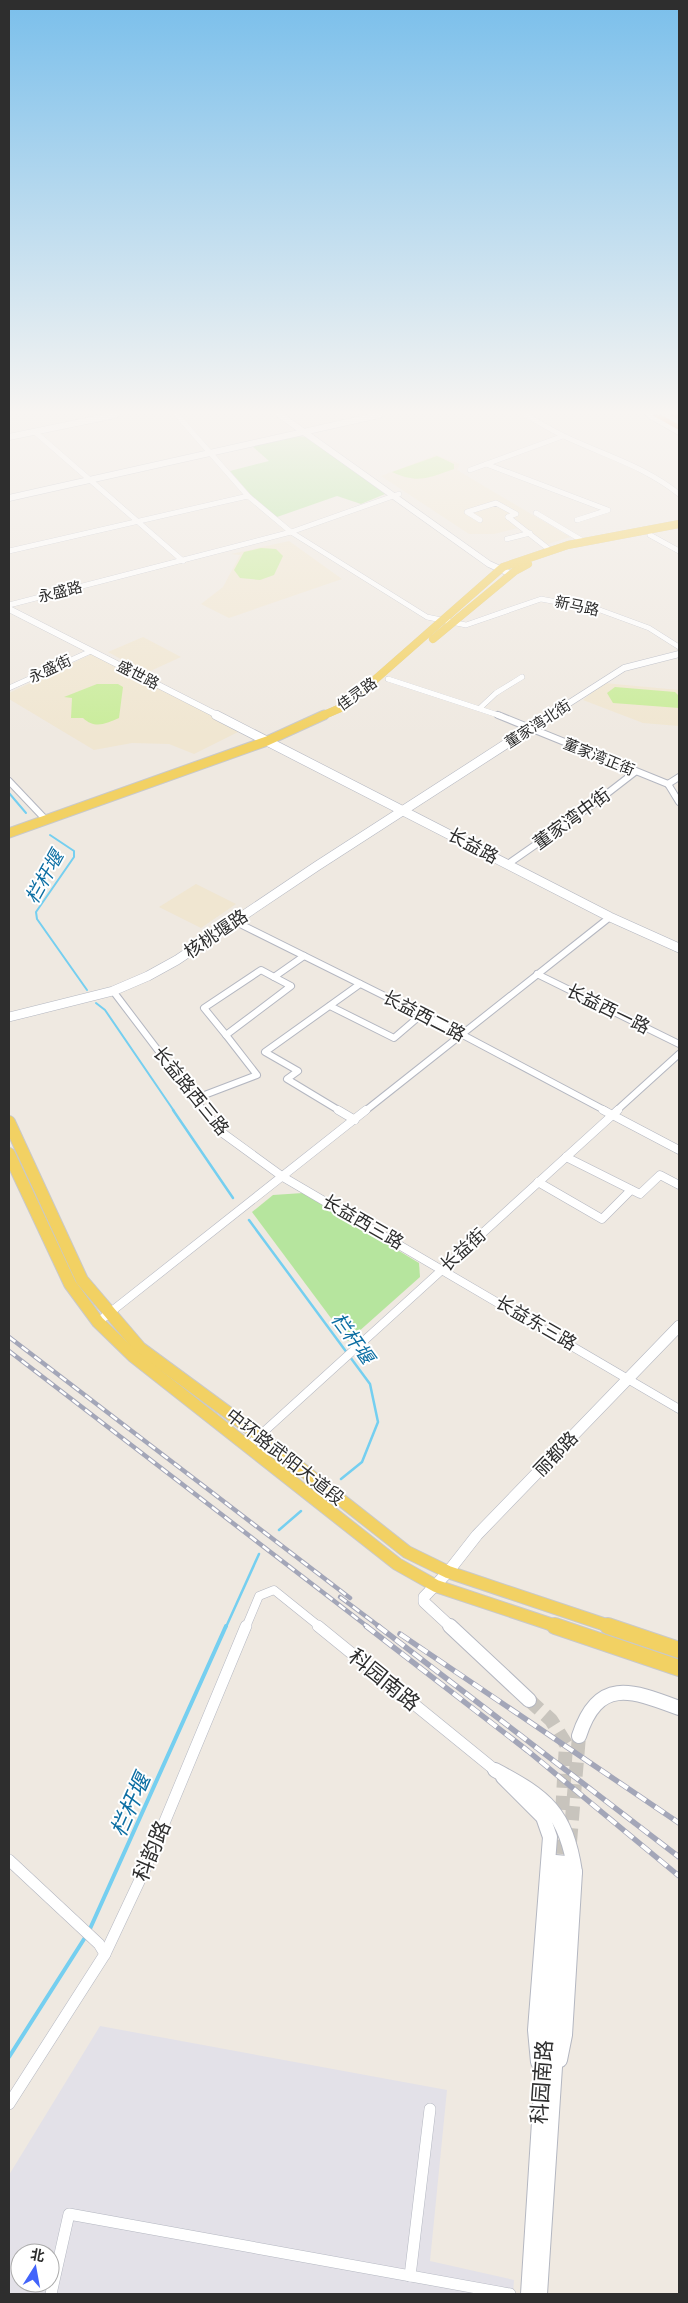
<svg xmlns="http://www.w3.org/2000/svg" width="688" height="2303" font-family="'Public Sans','Noto Sans SC',sans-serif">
  <rect width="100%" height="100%" fill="#efe9e1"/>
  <path fill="#e3e1e8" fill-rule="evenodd" d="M 100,2026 L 447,2090 L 430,2261 L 514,2280 L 513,2294 L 9,2294 L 9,2175 ZM 20,2253 L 50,2253 L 50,2283 L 20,2283 Z"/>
  <g fill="#f0e6d1">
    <path d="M 436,455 L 460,464 L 457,470 L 570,537 L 542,546 L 518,528 L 494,534 L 469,534 L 381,476 Z"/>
    <path d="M 289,541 L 342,579 L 229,618 L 201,604 L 223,587 L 240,555 L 231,554 Z"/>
    <path d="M 143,637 L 181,657 L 146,673 L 108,652 Z"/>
    <path d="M 94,653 L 240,731 L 194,754 L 169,744 L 132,743 L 94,750 L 9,699 L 9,693 Z"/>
    <path d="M 604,683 L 679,690 L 679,726 L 643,723 L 583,700 Z"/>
    <path d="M 196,884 L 236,904 L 201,928 L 159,907 Z"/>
  </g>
  <g fill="#b6e59e">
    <path d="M 296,436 L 307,437 L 385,494 L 361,504 L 337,496 L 277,517 L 251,495 L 230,471 L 269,461 L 252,446 Z"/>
    <path d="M 303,1193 L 419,1263 L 420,1277 L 348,1341 L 252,1212 L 273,1195 Z"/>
  </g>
  <g fill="#c9ec9a">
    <path d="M 437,456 L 454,464 L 454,469 C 428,478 418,484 392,472 Z"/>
    <path d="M 261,548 L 276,549 L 283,556 L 274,575 L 260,580 L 240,578 L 234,570 L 244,552 Z"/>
    <path d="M 97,684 L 118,684 L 123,687 L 119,718 C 105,724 95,729 83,718 L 71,718 L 72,698 L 64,697 Z"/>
    <path d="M 615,687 L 675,692 L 679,696 L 679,708 L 613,703 L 607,693 Z"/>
  </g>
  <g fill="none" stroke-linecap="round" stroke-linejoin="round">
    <g stroke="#75cff0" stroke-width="2">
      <path d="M 9,793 L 26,813"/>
      <path d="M 50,835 L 74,851 L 74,857 L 36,912 L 37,919 L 87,990"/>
      <path d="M 96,1003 L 105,1010 L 174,1111"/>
    </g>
    <g stroke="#75cff0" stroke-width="2.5">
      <path d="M 173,1110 L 233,1198"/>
      <path d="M 249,1220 L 370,1384 L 378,1422 L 362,1462 L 341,1479"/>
      <path d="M 279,1530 L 301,1511"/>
      <path d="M 226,1627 L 259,1554"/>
    </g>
    <g stroke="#75cff0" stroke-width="4">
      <path d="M 89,1931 L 226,1626"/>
      <path d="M 9,2057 L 86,1936"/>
    </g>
    <g stroke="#c8c4bd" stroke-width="14" stroke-dasharray="14 8" stroke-linecap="butt">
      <path d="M 529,1700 L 551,1720 L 566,1744 L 559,1867"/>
      <path d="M 570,1842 L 579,1736"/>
    </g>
    <defs>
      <g id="street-far3">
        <path d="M 177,415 L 248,496 L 291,532 L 427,617 L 466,625 L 541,599 L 600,610 L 649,628 L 679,647"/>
        <path d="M 526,415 C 543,425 559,435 577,442 C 613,458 648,469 679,494"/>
        <path d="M 35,432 L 183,561"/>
        <path d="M 486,464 L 608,510 L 577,520"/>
        <path d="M 470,470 L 563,436"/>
        <path d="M 536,513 L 583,541"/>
        <path d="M 508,517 L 550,550"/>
        <path d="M 480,520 L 467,512 L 496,503 L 516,514 L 508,517"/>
        <path d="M 650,535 L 679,551"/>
        <path d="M 507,539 L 530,533"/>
        <path d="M 9,551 L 248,496"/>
        <path d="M 9,605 L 291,532 L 399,494"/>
        <path d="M 388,679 L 501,716"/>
        <path d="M 9,688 L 91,651"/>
        <path d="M 480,708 L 496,693 L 522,677"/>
      </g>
      <g id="street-far2">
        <path d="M 498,715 L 668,784"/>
        <path d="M 9,781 L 46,820"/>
        <path d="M 668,784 L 679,802"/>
        <path d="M 668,784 L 679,777"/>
        <path d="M 508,864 L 591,806 L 635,772"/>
        <path d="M 234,921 L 461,1034 L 606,1111"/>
        <path d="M 537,974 L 679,1044"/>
        <path d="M 113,991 L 204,1111"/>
        <path d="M 330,1006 L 394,1038 L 422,1014"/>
        <path d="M 226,1035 L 204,1008 L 261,970 L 274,977"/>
        <path d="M 194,1099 L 257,1075 L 226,1035 L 291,986 L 274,977 L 304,956"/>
        <path d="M 340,1111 L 287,1079 L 298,1071 L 265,1052 L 360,984"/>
        <path d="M 365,1111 L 610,917"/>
        <path d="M 616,1111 L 679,1054"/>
      </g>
      <g id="street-far1">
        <path d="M 203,1110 L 224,1134 L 283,1177 L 679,1409"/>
        <path d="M 338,1110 L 355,1120"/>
        <path d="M 603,1110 L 679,1150"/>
        <path d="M 566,1157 L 640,1194 L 660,1175 L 679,1185"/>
        <path d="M 538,1182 L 602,1219 L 631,1190"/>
        <path d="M 98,1322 L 366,1110"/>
        <path d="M 248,1446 L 618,1110"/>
        <path d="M 246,1627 L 259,1596 L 274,1590 L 320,1627"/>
      </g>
      <g id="street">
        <path d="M 318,1626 L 495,1770"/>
        <path d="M 9,1860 L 99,1944 L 105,1954"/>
        <path d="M 9,2104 L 105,1954 L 145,1869 L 246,1626"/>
        <path d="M 410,2276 L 430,2109"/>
        <path d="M 51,2294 L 69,2214 L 510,2294"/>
      </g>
      <g id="secondary-far3">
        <path d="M 280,415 L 489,564 L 511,574"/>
        <path d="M 649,415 L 679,432"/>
        <path d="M 9,437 L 115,415"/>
        <path d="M 9,498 L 379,415"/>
        <path d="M 9,609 L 219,716"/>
        <path d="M 549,716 L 624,668 L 679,654"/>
      </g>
      <g id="secondary-far2">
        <path d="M 216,715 L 610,917 L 679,948"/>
        <path d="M 9,1017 L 113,991 L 148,976 L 177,960 L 317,866 L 551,715"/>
      </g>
      <path id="secondary-far1" d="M 451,1627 L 424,1602 L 424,1597 L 448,1572 L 477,1535 L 679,1326"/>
      <g id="secondary">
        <path d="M 450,1626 L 529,1700"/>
        <path d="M 579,1736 C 598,1677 631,1690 679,1708"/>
        <path d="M 495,1770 C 546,1797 566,1812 575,1872 L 565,2035 L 560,2060"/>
        <path d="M 503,1777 L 543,1817 L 550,1837 L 535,2030 L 538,2062"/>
        <path d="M 549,1866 L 555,1862 L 567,1863 L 575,1872"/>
        <path d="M 528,2294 L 541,2091 L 559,1869"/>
        <path d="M 540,2294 L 568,1870"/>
      </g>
      <g id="primary-far3">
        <path d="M 433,639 L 515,571 L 528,564"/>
        <path d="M 322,716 L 345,706 L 503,567 L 568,545 L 679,524"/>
      </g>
      <path id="primary-far2" d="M 9,833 L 267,741 L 324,715"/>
      <g id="primary-far1">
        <path d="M 9,1122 L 82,1280 L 140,1348 L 260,1436 L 407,1552 L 448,1572 L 612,1627"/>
        <path d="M 9,1154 L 70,1284 L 98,1322 L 133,1356 L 397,1564 L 436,1586 L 559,1627"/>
      </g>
      <g id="primary">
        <path d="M 555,1626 L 679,1668"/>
        <path d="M 608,1626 L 679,1650"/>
      </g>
      <g id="highway">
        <path d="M 652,415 L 661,415 L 679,425 L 679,430 Z"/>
        <path d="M 671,415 L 679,415 L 679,419 Z"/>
      </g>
    </defs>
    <use href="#street-far3" stroke="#b4b7c1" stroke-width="5.5"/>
    <use href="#street-far2" stroke="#b4b7c1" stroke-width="8"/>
    <use href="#street-far1" stroke="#b4b7c1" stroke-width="9"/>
    <use href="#street" stroke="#b4b7c1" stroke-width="12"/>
    <use href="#secondary-far3" stroke="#b4b7c1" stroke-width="7"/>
    <use href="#secondary-far2" stroke="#b4b7c1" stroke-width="10"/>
    <use href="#secondary-far1" stroke="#b4b7c1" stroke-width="12"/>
    <use href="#secondary" stroke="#b4b7c1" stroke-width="16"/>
    <use href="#primary-far3" stroke="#c9c9c9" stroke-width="8"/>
    <use href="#primary-far2" stroke="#c9c9c9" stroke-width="11"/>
    <use href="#primary-far1" stroke="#c9c9c9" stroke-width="14"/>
    <use href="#primary" stroke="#c9c9c9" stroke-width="18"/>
    <use href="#highway" stroke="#c9c9c9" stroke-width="1"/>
    <use href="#street-far3" stroke="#fff" stroke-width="5"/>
    <use href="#street-far2" stroke="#fff" stroke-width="6"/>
    <use href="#street-far1" stroke="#fff" stroke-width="8"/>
    <use href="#street" stroke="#fff" stroke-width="11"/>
    <use href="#secondary-far3" stroke="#fff" stroke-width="6"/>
    <use href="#secondary-far2" stroke="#fff" stroke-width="9"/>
    <use href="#secondary-far1" stroke="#fff" stroke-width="11"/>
    <use href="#secondary" stroke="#fff" stroke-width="14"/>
    <use href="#primary-far3" stroke="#f2d163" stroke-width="8"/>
    <use href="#primary-far2" stroke="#f2d163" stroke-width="9"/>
    <use href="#primary-far1" stroke="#f2d163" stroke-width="12"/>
    <use href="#primary" stroke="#f2d163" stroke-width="16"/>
    <use href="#highway" fill="#ffa35c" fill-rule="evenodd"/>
    <defs>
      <g id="rail-far1">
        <path d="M 9,1337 L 350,1598"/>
        <path d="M 9,1351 L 368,1627"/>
        <path d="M 340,1597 L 380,1627"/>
      </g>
      <g id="rail">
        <path d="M 366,1626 L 528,1751 L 679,1876"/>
        <path d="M 378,1626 L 679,1857"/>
        <path d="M 400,1634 L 679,1823"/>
      </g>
    </defs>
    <use href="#rail-far1" stroke="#a3a6b8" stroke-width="4.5"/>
    <use href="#rail" stroke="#a3a6b8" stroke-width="5.5"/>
    <use href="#rail-far1" stroke="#fff" stroke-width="2.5" stroke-dasharray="8" stroke-linecap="butt"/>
    <use href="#rail" stroke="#fff" stroke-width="4" stroke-dasharray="11" stroke-linecap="butt"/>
  </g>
  <linearGradient id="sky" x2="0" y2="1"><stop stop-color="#7abfeb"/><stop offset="0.56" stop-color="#f8f5f2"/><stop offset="1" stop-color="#f8f5f2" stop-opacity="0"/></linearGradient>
  <rect width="688" height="737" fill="url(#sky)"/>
  <g text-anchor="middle" stroke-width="4" stroke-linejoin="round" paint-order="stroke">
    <g font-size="15" fill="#2e2e2e" stroke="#fff">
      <text transform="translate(60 592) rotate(-14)" y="5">永盛路</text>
      <text transform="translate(577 606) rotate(12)" y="5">新马路</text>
      <text transform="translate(50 669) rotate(-25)" y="5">永盛街</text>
      <text transform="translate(138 675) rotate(27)" y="5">盛世路</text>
      <text transform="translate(357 694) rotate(-36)" y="5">佳灵路</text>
      <text transform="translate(538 724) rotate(-33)" y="5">董家湾北街</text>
      <text transform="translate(599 757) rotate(22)" y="5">董家湾正街</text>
    </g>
    <g font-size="18" fill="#2e2e2e" stroke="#fff">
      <text transform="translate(572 819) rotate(-36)" y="6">董家湾中街</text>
      <text transform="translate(473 846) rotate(28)" y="6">长益路</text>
      <text transform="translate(216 934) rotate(-34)" y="6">核桃堰路</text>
      <text transform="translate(608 1009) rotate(26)" y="6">长益西一路</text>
      <text transform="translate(424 1016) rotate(27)" y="6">长益西二路</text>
      <text transform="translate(191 1091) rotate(51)" y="6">长益路西三路</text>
      <text transform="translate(363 1222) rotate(30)" y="6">长益西三路</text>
      <text transform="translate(463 1250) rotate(-42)" y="6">长益街</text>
      <text transform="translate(536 1323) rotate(30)" y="6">长益东三路</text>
      <text transform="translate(556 1454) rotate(-46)" y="6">丽都路</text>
      <text transform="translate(285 1457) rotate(38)" y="6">中环路武阳大道段</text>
    </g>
    <g font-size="19" font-style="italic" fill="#0d6fa3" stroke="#fff">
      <text transform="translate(44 877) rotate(-61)" y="7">栏杆堰</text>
      <text transform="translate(353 1338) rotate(54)" y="7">栏杆堰</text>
    </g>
    <g font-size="21" fill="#2e2e2e" stroke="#fff">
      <text transform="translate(384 1680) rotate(39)" y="7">科园南路</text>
      <text transform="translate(152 1851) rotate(-67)" y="7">科韵路</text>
      <text transform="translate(542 2082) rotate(-86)" y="7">科园南路</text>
    </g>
    <g font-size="22" font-style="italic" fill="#0d6fa3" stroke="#fff">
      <text transform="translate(130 1805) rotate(-66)" y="8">栏杆堰</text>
    </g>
  </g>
  <rect width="688" height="2303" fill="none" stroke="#2e2e2e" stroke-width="20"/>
  <g transform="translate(35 2268) rotate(11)"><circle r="24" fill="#ffffff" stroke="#ababab"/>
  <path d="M0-4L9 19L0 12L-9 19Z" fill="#4264fb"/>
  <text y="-8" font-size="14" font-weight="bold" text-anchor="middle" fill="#2e2e2e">北</text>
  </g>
</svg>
